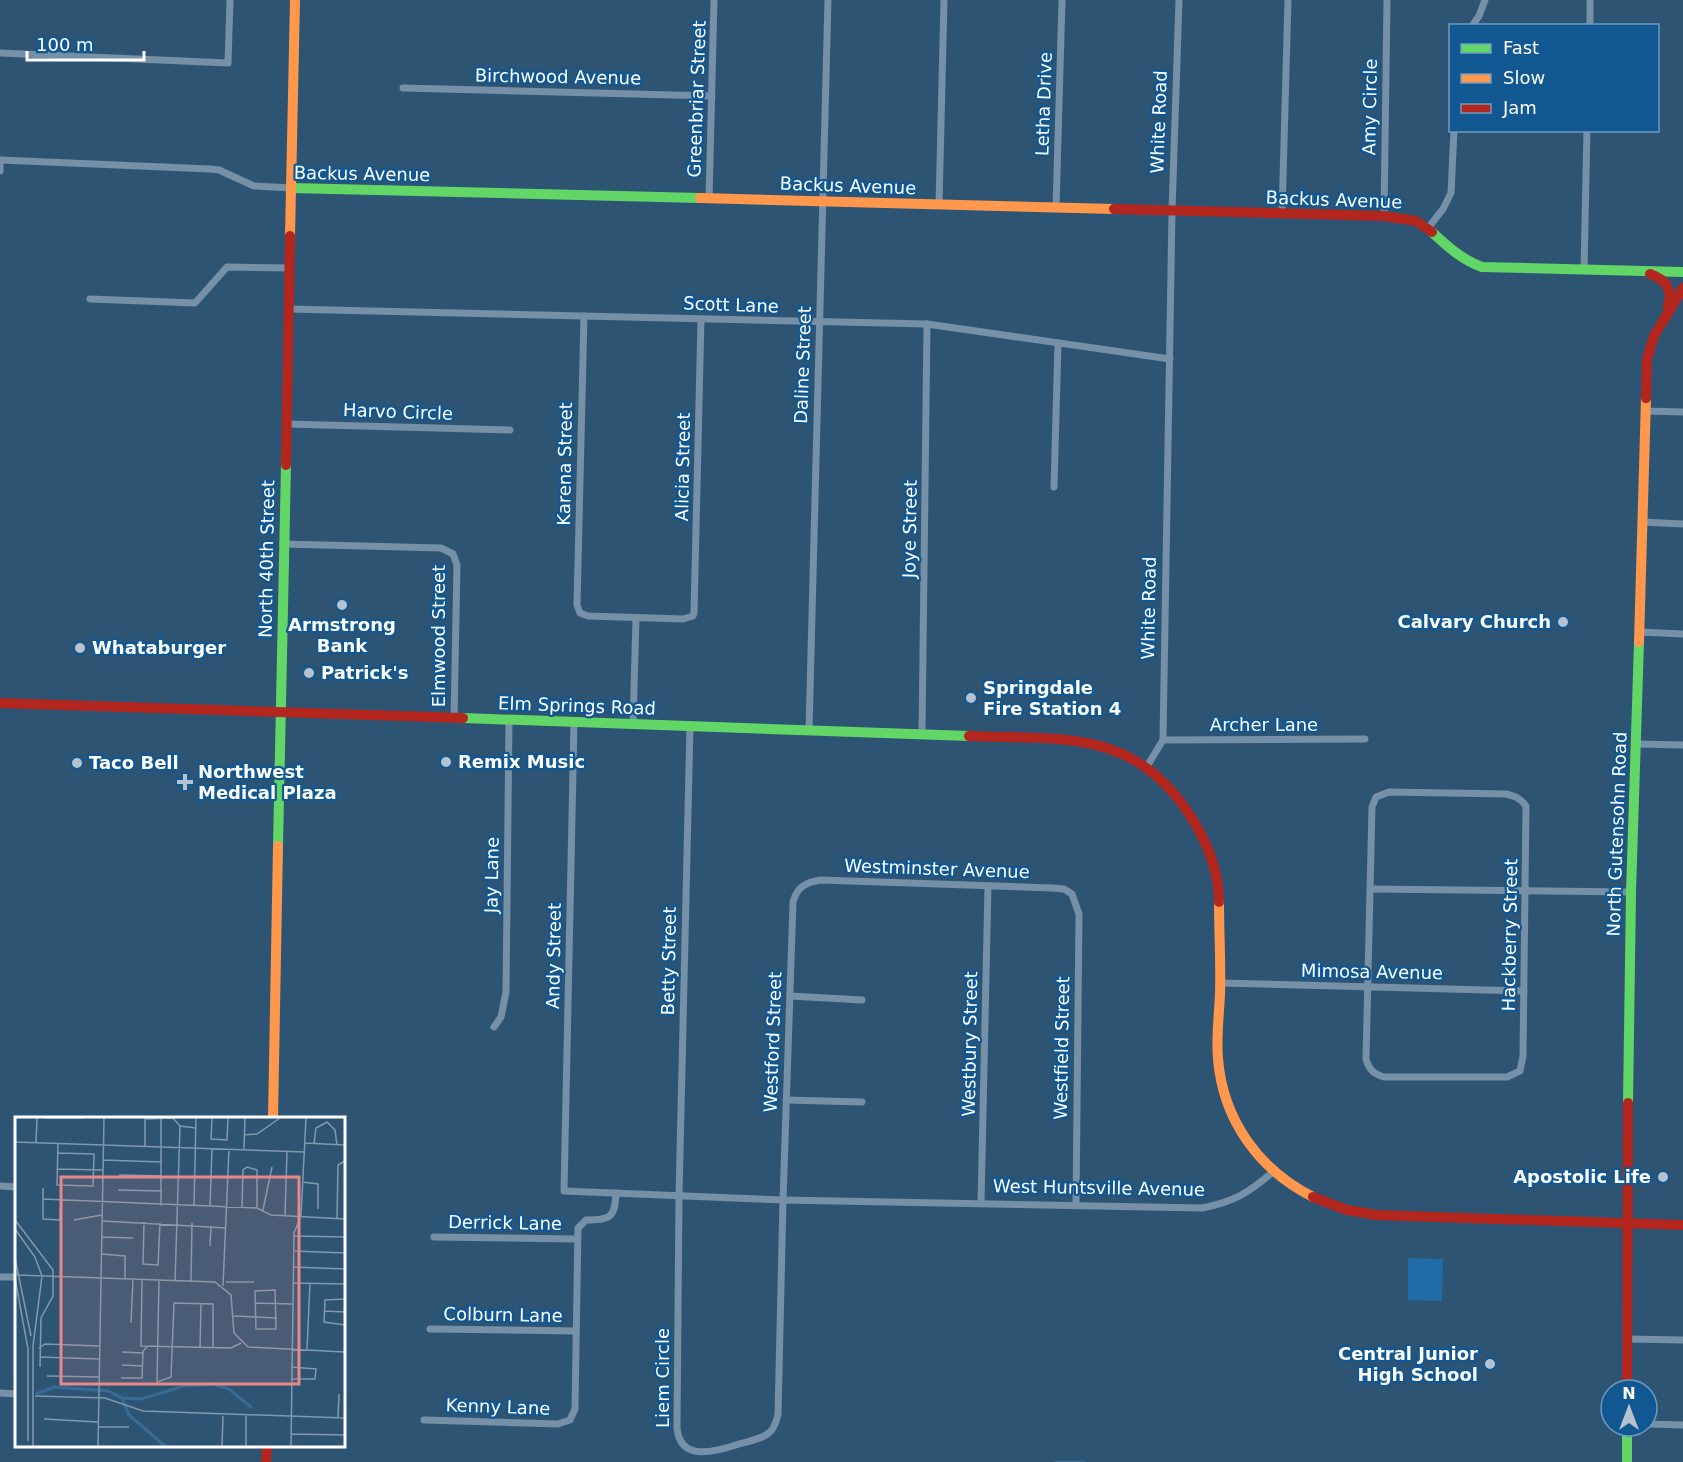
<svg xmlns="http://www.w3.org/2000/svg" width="1683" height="1462" font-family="'DejaVu Sans',sans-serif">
  <rect width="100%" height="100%" fill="#2e5474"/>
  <path fill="#216ca6" d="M 1408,1258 L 1443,1259 L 1442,1301 L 1408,1300 Z"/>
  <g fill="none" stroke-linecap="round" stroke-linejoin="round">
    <path stroke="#386b94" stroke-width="2" d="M 1055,1462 L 1085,1462"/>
    <g stroke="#7590a7" stroke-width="7">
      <path d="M 1472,26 L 1479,16 L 1485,0"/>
      <path d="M 1590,26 L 1590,0"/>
      <path d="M 0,53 L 228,63 L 230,0"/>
      <path d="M 403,88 L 712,96"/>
      <path d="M 0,160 L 210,169 L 219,170 L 254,186 L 291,188"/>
      <path d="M 0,171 L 0,160"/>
      <path d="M 709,199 L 714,0"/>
      <path d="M 939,205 L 944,0"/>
      <path d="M 1056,208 L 1062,0"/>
      <path d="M 1282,214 L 1288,0"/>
      <path d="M 1384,216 L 1387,0"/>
      <path d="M 1428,228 L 1443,209 L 1451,193 L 1454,130"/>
      <path d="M 1584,270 L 1587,130"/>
      <path d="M 90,299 L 195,303 L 227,267 L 289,268"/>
      <path d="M 288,309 L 927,324 L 1170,359"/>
      <path d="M 584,316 L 577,605 L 580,613 L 588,616 L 683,619 L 693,616 L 694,613 L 701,319"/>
      <path d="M 1645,411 L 1683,412"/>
      <path d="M 286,424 L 510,430"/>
      <path d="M 1054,487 L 1058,343"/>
      <path d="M 1642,522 L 1683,524"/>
      <path d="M 283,544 L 441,548 L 453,554 L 457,565 L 454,719"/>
      <path d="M 1639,632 L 1683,634"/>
      <path d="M 574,723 L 564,1191 L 783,1200 L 1202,1208 C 1234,1202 1250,1192 1274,1171"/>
      <path d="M 633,724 L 636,618"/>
      <path d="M 690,726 L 679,1196 L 677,1428 C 680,1462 715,1452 739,1444 C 749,1441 763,1439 770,1432 C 775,1427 776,1421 778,1415 L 783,1200 L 793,902 C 797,887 806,882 821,880 L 1053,888 L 1064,889 L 1072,894 L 1079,914 L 1076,1205"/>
      <path d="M 809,730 L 828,0"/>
      <path d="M 922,733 L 927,324"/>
      <path d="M 1163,740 L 1365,739"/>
      <path d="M 1636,744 L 1683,745"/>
      <path d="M 1146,768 L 1163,740 L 1172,211 L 1179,0"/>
      <path d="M 1389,792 L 1506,794 C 1515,796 1520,798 1526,806 L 1523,1056 L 1520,1071 L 1507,1077 L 1384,1077 C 1374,1074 1369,1070 1366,1059 L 1372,807 L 1376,797 Z"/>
      <path d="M 1370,889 L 1631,892"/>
      <path d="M 1220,983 L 1524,991"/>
      <path d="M 790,996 L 862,1000"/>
      <path d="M 494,1027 L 501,1017 L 506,992 L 509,721"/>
      <path d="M 786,1100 L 862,1102"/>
      <path d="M 0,1186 L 16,1187"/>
      <path d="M 981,1203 L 988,886"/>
      <path d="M 434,1237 L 577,1239"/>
      <path d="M 0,1277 L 16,1277"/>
      <path d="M 430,1329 L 575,1331"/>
      <path d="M 1627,1339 L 1683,1340"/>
      <path d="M 0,1393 L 16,1394"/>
      <path d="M 424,1420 L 558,1424 L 570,1420 L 575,1409 L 578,1228 L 586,1220 C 610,1220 615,1218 616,1193"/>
      <path d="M 1647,1424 L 1683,1425"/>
    </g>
    <g stroke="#63d668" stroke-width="10">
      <path d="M 291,188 L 700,198"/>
      <path d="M 1432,232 C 1448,247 1461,259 1482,267 L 1683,272"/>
      <path d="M 463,718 L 969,736"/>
      <path d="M 278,846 L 286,465"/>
      <path d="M 1628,1103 L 1631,892 L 1639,642"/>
      <path d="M 1627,1426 L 1627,1462"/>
    </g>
    <g stroke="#ff974d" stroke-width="10">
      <path d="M 700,198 L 1114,209"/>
      <path d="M 290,236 L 295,0"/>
      <path d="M 1639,642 L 1646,398"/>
      <path d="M 1219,902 C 1219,933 1221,964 1220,994 C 1219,1016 1216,1038 1218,1059 C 1223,1120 1259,1170 1313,1197"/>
      <path d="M 273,1118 L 278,846"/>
    </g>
    <g stroke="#b3261e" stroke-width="10">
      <path d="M 1114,209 L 1384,216 L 1416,221 L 1432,232"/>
      <path d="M 1650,274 C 1667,280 1673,290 1668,307"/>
      <path d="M 1646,398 L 1647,359 L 1654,336 L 1683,288"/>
      <path d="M 286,465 L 290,236"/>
      <path d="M 0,703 L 463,718"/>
      <path d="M 969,736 C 1061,740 1134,727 1191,817 C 1207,842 1219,872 1219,902"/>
      <path d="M 1313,1197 L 1347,1210 L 1376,1215 L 1683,1225"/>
      <path d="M 1627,1390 L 1628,1103"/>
      <path d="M 266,1462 L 267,1446"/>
    </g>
  </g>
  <g fill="#b6c3ce" stroke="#115791" stroke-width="2">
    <circle cx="342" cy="605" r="6"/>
    <circle cx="1563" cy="622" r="6"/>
    <circle cx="80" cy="648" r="6"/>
    <circle cx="309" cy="673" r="6"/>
    <circle cx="971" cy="698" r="6"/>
    <circle cx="446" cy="762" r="6"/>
    <circle cx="77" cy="763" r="6"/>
    <path d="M182 773h6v6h6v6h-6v6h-6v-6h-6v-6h6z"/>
    <circle cx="1663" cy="1177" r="6"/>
    <circle cx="1490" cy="1364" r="6"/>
  </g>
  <g text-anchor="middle" stroke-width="4.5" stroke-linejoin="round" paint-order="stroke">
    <g font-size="18" fill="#fff" stroke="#115791">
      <text transform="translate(558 77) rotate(1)" y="6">Birchwood Avenue</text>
      <text transform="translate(697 99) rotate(-88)" y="6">Greenbriar Street</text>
      <text transform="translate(1044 104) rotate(-88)" y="6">Letha Drive</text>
      <text transform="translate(1370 107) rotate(-89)" y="6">Amy Circle</text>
      <text transform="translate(1159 122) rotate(-88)" y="6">White Road</text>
      <text transform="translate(362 174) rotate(1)" y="6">Backus Avenue</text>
      <text transform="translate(848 186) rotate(2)" y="6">Backus Avenue</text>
      <text transform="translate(1334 200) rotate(2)" y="6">Backus Avenue</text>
      <text transform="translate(731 305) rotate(2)" y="6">Scott Lane</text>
      <text transform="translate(803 365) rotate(-88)" y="6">Daline Street</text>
      <text transform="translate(398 412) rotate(2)" y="6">Harvo Circle</text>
      <text transform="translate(565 464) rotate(-89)" y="6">Karena Street</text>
      <text transform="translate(683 467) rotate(-89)" y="6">Alicia Street</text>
      <text transform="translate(910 529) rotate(-89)" y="6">Joye Street</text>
      <text transform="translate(267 559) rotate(-89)" y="6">North 40th Street</text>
      <text transform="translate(1149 608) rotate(-89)" y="6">White Road</text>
      <text transform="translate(439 636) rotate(-90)" y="6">Elmwood Street</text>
      <text transform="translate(577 706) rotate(2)" y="6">Elm Springs Road</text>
      <text x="1264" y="731">Archer Lane</text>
      <text transform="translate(1617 834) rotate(-88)" y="6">North Gutensohn Road</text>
      <text transform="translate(937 869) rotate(2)" y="6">Westminster Avenue</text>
      <text transform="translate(492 875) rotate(-89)" y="6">Jay Lane</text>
      <text transform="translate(1510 935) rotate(-89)" y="6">Hackberry Street</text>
      <text transform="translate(554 956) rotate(-89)" y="6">Andy Street</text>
      <text transform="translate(669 961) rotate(-89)" y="6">Betty Street</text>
      <text transform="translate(1372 972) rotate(1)" y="6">Mimosa Avenue</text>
      <text transform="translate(773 1042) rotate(-88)" y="6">Westford Street</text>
      <text transform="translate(970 1044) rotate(-89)" y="6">Westbury Street</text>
      <text transform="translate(1062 1048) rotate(-89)" y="6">Westfield Street</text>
      <text transform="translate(1099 1188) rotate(1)" y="6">West Huntsville Avenue</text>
      <text transform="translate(505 1223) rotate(1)" y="6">Derrick Lane</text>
      <text transform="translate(503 1315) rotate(1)" y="6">Colburn Lane</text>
      <text transform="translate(663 1378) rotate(-90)" y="6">Liem Circle</text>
      <text transform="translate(498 1407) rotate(2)" y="6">Kenny Lane</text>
    </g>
    <g font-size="18" font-weight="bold" fill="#fff" stroke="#115791" text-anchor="start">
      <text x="1551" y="628" text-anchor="end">Calvary Church</text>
      <text x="342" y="631" text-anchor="middle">Armstrong<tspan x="342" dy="21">Bank</tspan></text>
      <text x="92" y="654">Whataburger</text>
      <text x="321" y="679">Patrick's</text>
      <text x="983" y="694">Springdale<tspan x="983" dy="21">Fire Station 4</tspan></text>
      <text x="458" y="768">Remix Music</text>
      <text x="89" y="769">Taco Bell</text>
      <text x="198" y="778">Northwest<tspan x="198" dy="21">Medical Plaza</tspan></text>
      <text x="1651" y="1183" text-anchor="end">Apostolic Life</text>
      <text x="1478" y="1360" text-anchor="end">Central Junior<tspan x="1478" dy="21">High School</tspan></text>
    </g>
  </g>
  <g transform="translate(15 1117)">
    <rect width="330" height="330" fill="#2e5474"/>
    <path fill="none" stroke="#386b94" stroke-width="3" d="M 21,277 L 39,270 L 93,274 L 107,281 L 114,298 L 150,329M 107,281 L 126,282 L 169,269 L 198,267 L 214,272 L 237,291"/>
    <path fill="none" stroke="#8298ac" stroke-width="1.5" d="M 30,1 L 68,1M 158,1 L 165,9 L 181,11M 197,1 L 196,22 L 212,23 L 213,1M 131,2 L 158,1M 146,2 L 146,89M 229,18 L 242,17 L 265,1M 0,25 L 289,35M 21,25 L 22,1M 290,26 L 329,28M 299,27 L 301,11 L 312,5 L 320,13 L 322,28M 130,30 L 130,1M 229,32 L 230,1M 43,36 L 79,37 L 78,69 L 42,68 L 43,27M 88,43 L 147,45M 42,52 L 88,53M 104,58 L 147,59M 287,65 L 303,67 L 303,92M 28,71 L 28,102 L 45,103 L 46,83M 103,73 L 147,74M 28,82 L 242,91 L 256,98 L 330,102M 179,89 L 181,1M 195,90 L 197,32M 227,91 L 228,53 L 232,50 L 242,53 L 242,91M 248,93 L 257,50M 270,99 L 272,34M 286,99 L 291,1M 322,102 L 323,48 L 330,44M 0,103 L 38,153 L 38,179 L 26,201 L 25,250M 59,103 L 87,98M 88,104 L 211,111M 129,105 L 128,147 L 143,148 L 145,106M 0,112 L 20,140 L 27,159 L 18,229 L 18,329M 279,119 L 330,120M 87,120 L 118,121M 195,129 L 196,109M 278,134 L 330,136M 86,137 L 110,139 L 110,162M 0,141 L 16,219M 278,150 L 330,152M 2,158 L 200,165 L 216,178 L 219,216 L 233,230 L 330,235M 0,161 L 13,232 L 13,324M 127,163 L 126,229 L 216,231 L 226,226M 144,163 L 142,265 L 156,260 L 159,186 L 198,187 L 198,231M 160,164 L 165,9M 176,164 L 177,106M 211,165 L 239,165M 278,166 L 330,167M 208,169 L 214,32M 260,173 L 261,212 L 241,212 L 240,174 ZM 330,182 L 310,183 L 309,205 L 330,208M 240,186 L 277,187M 310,194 L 330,195M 219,199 L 262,201M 116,206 L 118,163M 24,231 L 30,227 L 84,229M 185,231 L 186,186M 292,232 L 295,166M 107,235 L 128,236M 25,240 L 84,242M 107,248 L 127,249M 276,250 L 301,252 L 300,262 L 276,262M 32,259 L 84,260M 106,261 L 127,261 L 128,234 L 133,229M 20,279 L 90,281 L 128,294 L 330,301M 323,301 L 324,277M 29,302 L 83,305M 83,310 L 114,310M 276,317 L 330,318M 83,329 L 89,1M 207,329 L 208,299M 231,329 L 231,299M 276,329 L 279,116 L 286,99"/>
    <path fill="#e88989" fill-opacity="0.15" stroke="#e88989" stroke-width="3" d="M 46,60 L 284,60 L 284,267 L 46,267 Z"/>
    <rect width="330" height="330" fill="none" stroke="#fff" stroke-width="3"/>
  </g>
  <rect x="1449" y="24" width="210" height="108" fill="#115791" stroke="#709abd" stroke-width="1.5"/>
  <rect x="1461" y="44" width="30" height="9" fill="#63d668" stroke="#709abd" stroke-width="1.5"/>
  <text x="1503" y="54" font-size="18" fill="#ffffff">Fast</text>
  <rect x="1461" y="74" width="30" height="9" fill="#ff974d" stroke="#709abd" stroke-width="1.5"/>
  <text x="1503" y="84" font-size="18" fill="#ffffff">Slow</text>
  <rect x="1461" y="104" width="30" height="9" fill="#b3261e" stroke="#709abd" stroke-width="1.5"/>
  <text x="1503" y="114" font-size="18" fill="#ffffff">Jam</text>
  <g transform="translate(1629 1408)"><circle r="28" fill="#115791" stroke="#709abd" stroke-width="1.5"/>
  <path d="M0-4.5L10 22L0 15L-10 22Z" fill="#b6c3ce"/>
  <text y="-9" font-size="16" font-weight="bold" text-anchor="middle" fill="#ffffff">N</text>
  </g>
  <path d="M27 51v9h117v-9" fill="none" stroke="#ffffff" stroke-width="3"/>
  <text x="36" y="51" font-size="18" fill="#ffffff" stroke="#115791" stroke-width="4.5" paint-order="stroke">100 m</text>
</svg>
